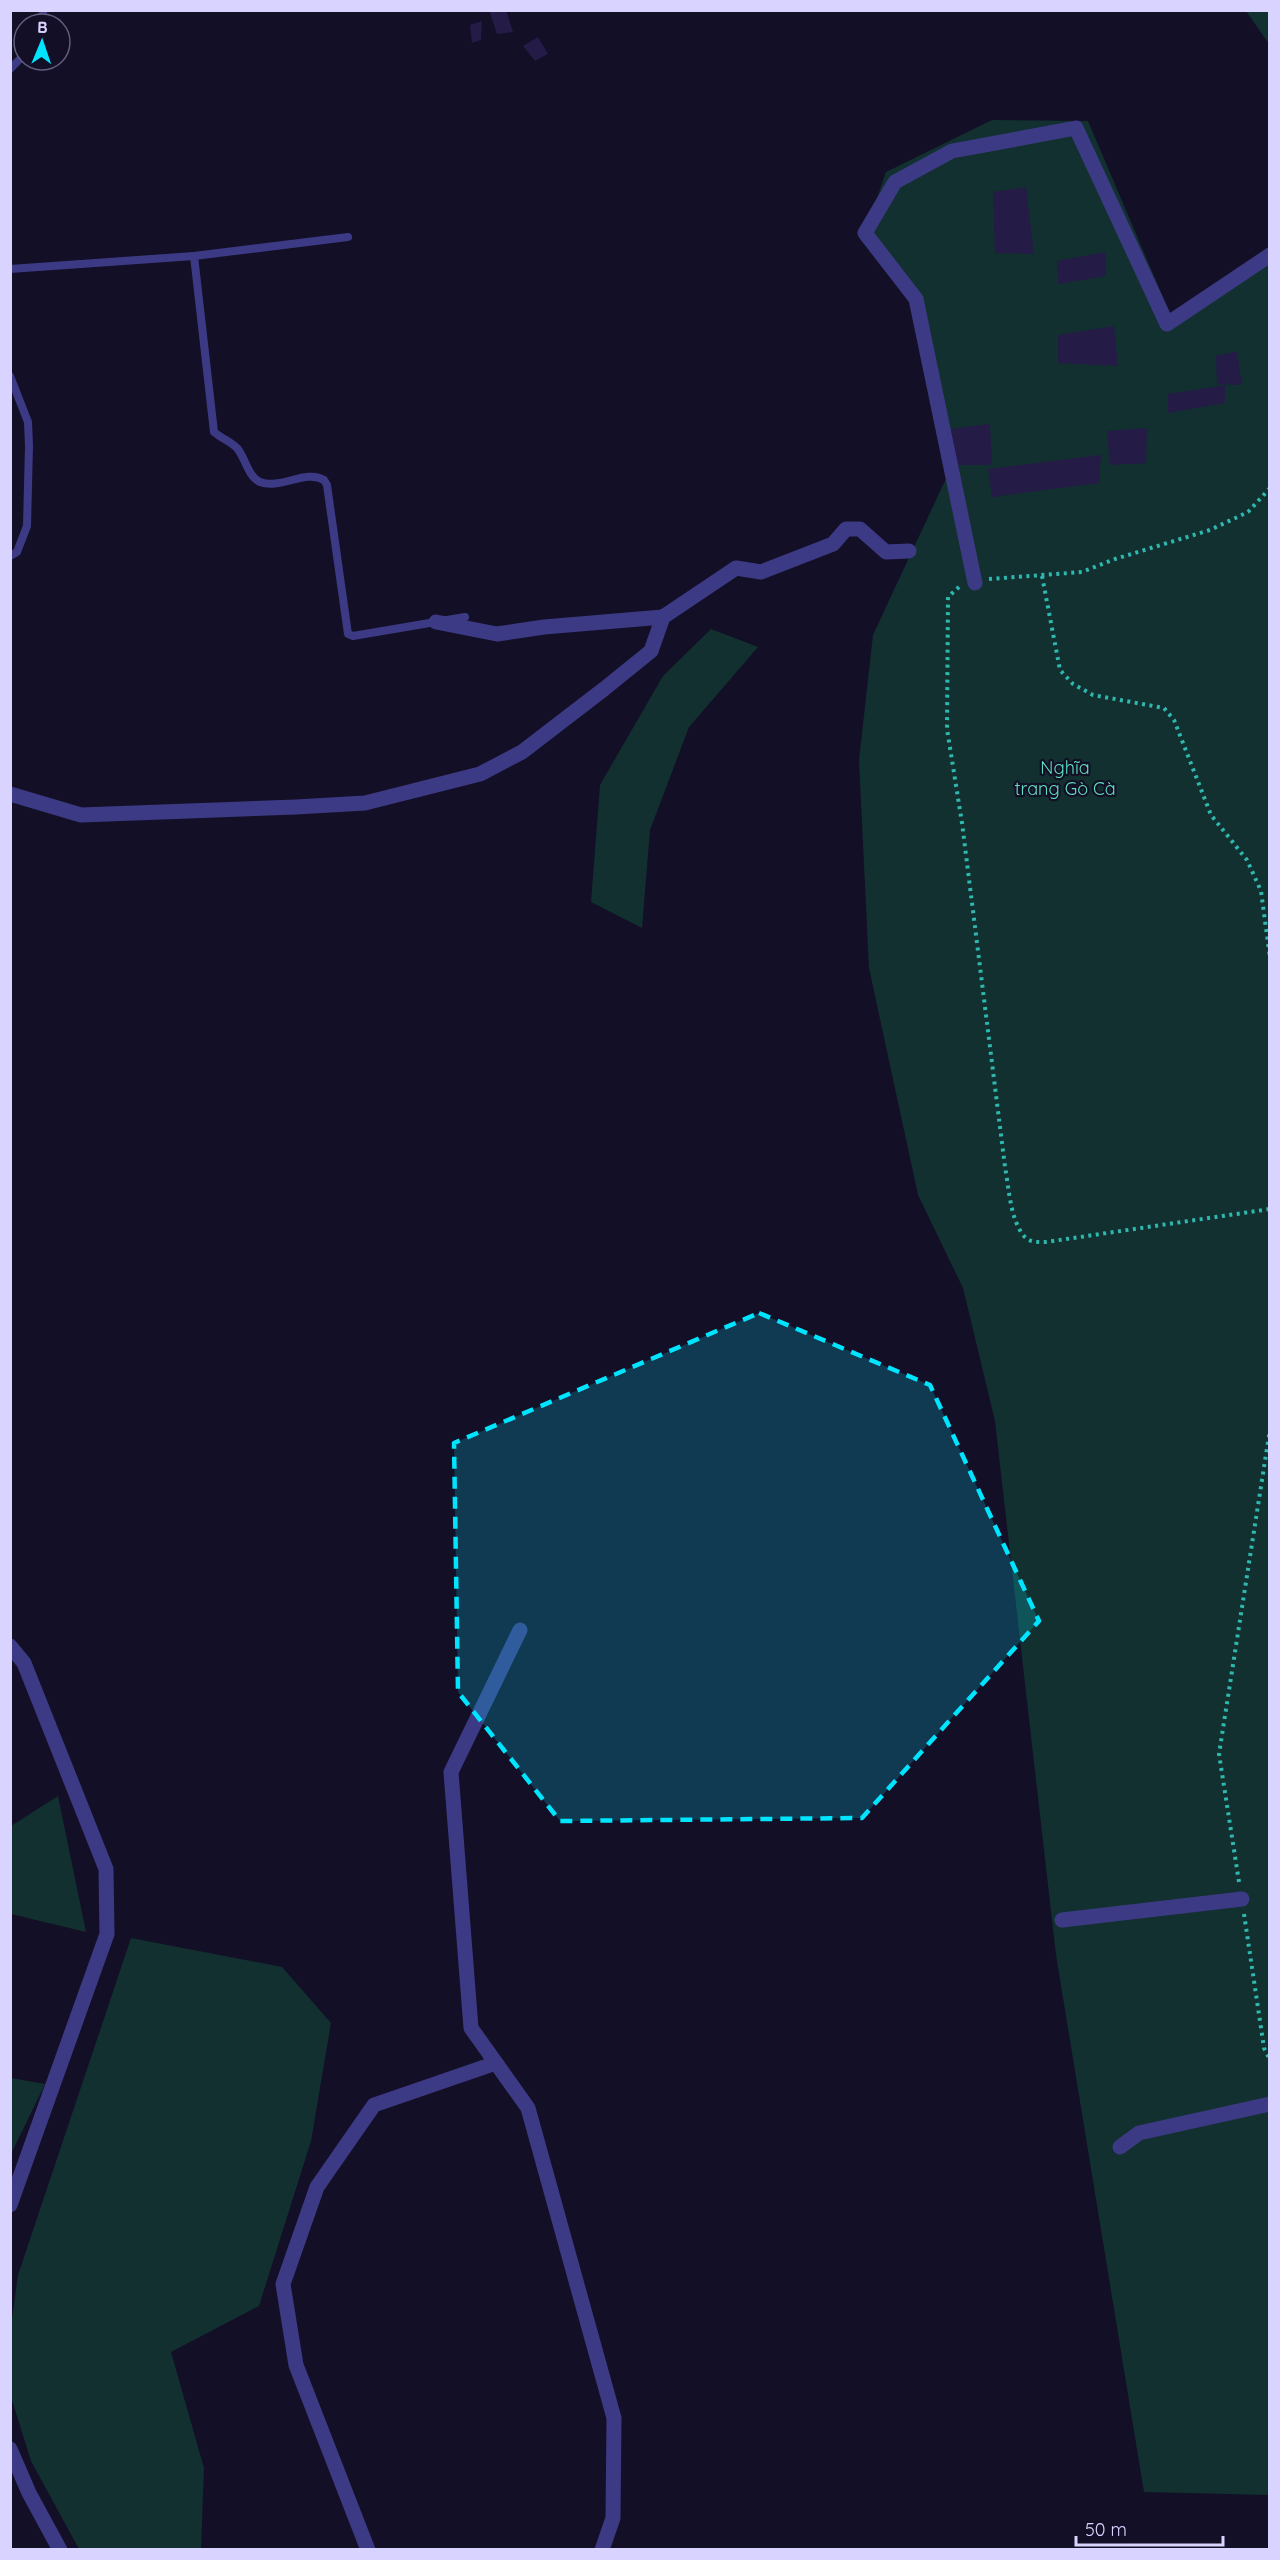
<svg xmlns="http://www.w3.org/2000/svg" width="1280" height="2560" font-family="Quicksand,sans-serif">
  <rect width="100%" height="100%" fill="#130f26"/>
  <g fill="#12302f">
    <path d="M 1246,11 L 1269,11 L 1269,44 Z"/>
    <path d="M 992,120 L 1088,121 L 1171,316 L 1269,247 L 1269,2495 L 1144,2492 L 1056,1955 L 995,1421 L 963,1288 L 918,1195 L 869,968 L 859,760 L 873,635 L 949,472 L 904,280 L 862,242 L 886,172 Z"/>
    <path d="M 711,629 L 758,647 L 689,727 L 650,830 L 642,928 L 591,902 L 600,785 L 663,676 Z"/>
    <path d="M 58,1796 L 86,1932 L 11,1914 L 11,1826 Z"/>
    <path d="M 131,1938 L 282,1967 L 331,2023 L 311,2141 L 259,2306 L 171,2352 L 204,2468 L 201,2549 L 79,2549 L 31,2461 L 11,2397 L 11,2326 L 18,2275 Z"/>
    <path d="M 11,2078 L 45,2084 L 11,2154 Z"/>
  </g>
  <g fill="#241b47">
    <path d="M 489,10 L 506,10 L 513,32 L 497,34 Z"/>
    <path d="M 482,21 L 481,40 L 472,43 L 470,25 Z"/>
    <path d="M 538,37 L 548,54 L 535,61 L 523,46 Z"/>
    <path d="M 1026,187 L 1034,254 L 995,253 L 993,192 Z"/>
    <path d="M 1105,252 L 1106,276 L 1058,284 L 1057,261 Z"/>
    <path d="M 1114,326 L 1118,366 L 1058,363 L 1058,335 Z"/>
    <path d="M 1237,351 L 1242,385 L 1217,384 L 1216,356 Z"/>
    <path d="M 1225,385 L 1225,403 L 1168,413 L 1168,394 Z"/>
    <path d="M 990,424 L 992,465 L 956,465 L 950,429 Z"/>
    <path d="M 1147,428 L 1146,463 L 1110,465 L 1107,431 Z"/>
    <path d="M 1101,455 L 1099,483 L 992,497 L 988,469 Z"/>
  </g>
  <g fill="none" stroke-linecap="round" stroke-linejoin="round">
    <g stroke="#2fb8b0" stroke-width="4" stroke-dasharray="3 4.5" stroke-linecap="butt">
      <path d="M 1042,576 L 1060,670 L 1073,684 L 1093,695 L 1164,708 L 1174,720 L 1211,815 L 1247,860 L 1261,891 L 1270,958"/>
      <path d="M 989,579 L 1082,572 L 1115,559 L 1210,530 L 1248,512 L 1270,488"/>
      <path d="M 959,587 L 948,597 L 947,729 L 962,823 L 1005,1167 C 1009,1188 1010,1219 1024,1236 C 1030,1243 1038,1242 1046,1242 L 1270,1209"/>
      <path d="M 1239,1882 L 1219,1754 L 1270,1429"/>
      <path d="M 1244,1914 L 1264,2048 L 1270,2060"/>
    </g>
    <g stroke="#3d3a85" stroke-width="8">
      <path d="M 39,24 L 44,10"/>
      <path d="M 10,69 L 24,55"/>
      <path d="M 194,256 L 214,432 C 221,438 231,442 237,448 C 245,457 248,477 260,482 C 280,490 306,469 324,480 L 327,485 L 348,634 L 353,636 L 465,617"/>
      <path d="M 10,269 L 194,256 L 348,237"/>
      <path d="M 10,376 L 28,422 L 29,446 L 27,526 L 17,552 L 10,556"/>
    </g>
    <g stroke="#3d3a85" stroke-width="15">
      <path d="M 975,583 L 916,299 L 865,233 L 895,182 L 952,151 L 1076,128 L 1167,324 L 1270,255"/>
      <path d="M 436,622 L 497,634 L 544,627 L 663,617"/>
      <path d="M 10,794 L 81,815 L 296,807 L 365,803 L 480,774 L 522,752 L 604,689 L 651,651 L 663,617 L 736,568 L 761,572 L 833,544 L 846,529 L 860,529 L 886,552 L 909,551"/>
      <path d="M 520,1630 L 451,1772 L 471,2028 L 528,2108 L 614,2418 L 613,2518 L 602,2550"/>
      <path d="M 10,1646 L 24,1663 L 106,1869 L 107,1934 L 10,2205"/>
      <path d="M 1062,1920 L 1242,1899"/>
      <path d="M 1120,2147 L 1139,2133 L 1270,2104"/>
      <path d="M 10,2449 L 29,2493 L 60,2550"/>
      <path d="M 368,2550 L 296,2365 L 283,2284 L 317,2187 L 374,2105 L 496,2063"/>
    </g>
  </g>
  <path fill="#00e5ff" fill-opacity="0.2" stroke="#00e5ff" stroke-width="4.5" stroke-dasharray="12 8" stroke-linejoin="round" d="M 759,1313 L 930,1385 L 1039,1621 L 862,1818 L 560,1821 L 458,1692 L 454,1443 Z"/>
  <g text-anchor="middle" stroke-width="4.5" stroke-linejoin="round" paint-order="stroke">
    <g font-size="18" fill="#5fe0c0" stroke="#130f26">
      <text x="1065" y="774">Nghĩa<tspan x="1065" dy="21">trang Gò Cà</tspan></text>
    </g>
  </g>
  <rect width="1280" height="2560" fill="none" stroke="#d9d4ff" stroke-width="24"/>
  <g transform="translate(42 42) rotate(2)"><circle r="28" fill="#130f26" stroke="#625e7d" stroke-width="1.5"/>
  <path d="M0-4.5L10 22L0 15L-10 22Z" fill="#00e5ff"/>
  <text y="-9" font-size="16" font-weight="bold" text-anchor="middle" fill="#d9d4ff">B</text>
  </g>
  <path d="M1076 2536v9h147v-9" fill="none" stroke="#d9d4ff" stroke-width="3"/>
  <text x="1085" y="2536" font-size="18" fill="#d9d4ff" stroke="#130f26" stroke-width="4.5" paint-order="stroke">50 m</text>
</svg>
